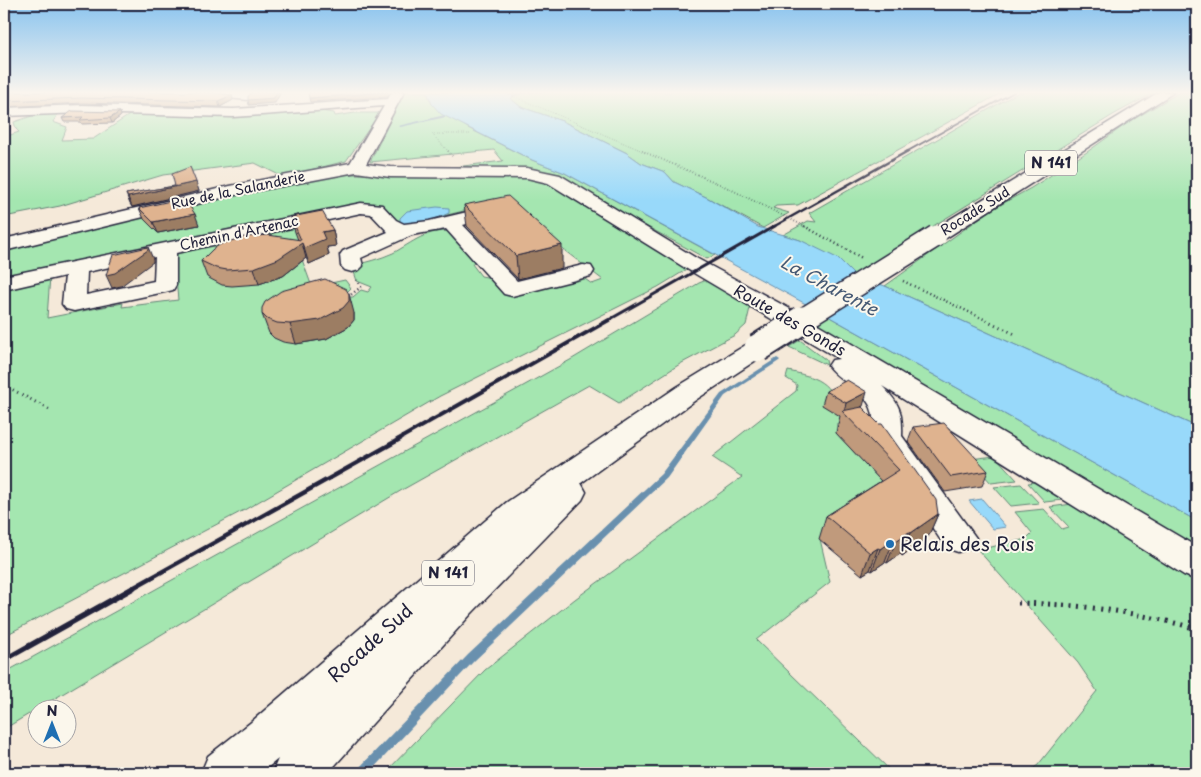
<svg xmlns="http://www.w3.org/2000/svg" width="1201" height="777" font-family="'Playpen Sans',sans-serif">
  <rect width="100%" height="100%" fill="#f5e9d9"/>
  <filter id="ink" filterUnits="userSpaceOnUse"><feTurbulence type="fractalNoise" baseFrequency=".02" numOctaves="2"/><feDisplacementMap in="SourceGraphic" scale="10" xChannelSelector="R" yChannelSelector="G"/><feConvolveMatrix kernelMatrix="1 2 1 2 8 2 1 2 1" color-interpolation-filters="sRGB"/></filter>
  <g filter="url(#ink)">
    <g fill="#a4e6b0" stroke="#638476">
      <path d="M 404,92 L 427,92 L 432,104 L 468,128 L 532,160 L 565,173 L 715,255 L 707,259 L 551,175 L 447,168 L 503,161 L 494,150 L 370,162 Z"/>
      <path d="M 505,92 L 1003,92 L 798,205 L 776,206 L 773,208 L 789,213 L 763,228 L 708,198 L 674,182 L 665,172 L 641,163 L 627,153 L 562,121 L 521,107 L 511,99 L 513,96 L 518,94 Z"/>
      <path d="M 1019,92 L 1155,92 L 1113,115 L 854,275 L 800,240 L 783,235 L 808,221 L 816,222 L 809,213 Z"/>
      <path d="M 1180,92 L 1197,92 L 1197,427 L 885,286 L 991,210 L 1031,188 L 1087,152 L 1129,122 Z"/>
      <path d="M 314,110 L 334,113 L 335,116 L 355,113 L 380,113 L 346,161 L 283,177 L 255,163 L 163,175 L 60,206 L 4,217 L 4,137 L 19,132 L 16,129 L 14,122 L 32,116 L 58,114 L 53,122 L 67,127 L 62,140 L 93,139 L 131,114 Z"/>
      <path d="M 337,174 L 501,175 L 543,180 L 562,189 L 689,268 L 658,287 L 440,396 L 246,509 L 4,636 L 4,288 L 50,276 L 47,318 L 123,303 L 122,307 L 178,300 L 173,248 L 306,220 L 300,242 L 296,243 L 312,287 L 345,280 L 351,288 L 342,297 L 353,297 L 361,290 L 368,292 L 372,287 L 357,281 L 352,266 C 366,262 380,259 393,253 C 412,243 428,228 451,232 L 476,259 L 472,264 L 481,276 L 492,278 L 500,289 L 582,277 L 592,284 L 603,280 L 501,202 L 447,215 L 428,223 L 402,225 L 361,205 L 253,224 L 4,279 L 4,249 L 165,208 Z"/>
      <path d="M 709,279 L 736,294 L 750,308 L 746,325 L 735,335 L 680,364 L 619,403 L 589,385 L 402,490 L 4,729 L 4,673 L 572,359 L 699,283 Z"/>
      <path d="M 826,315 L 1197,521 L 1197,565 L 807,328 Z"/>
      <path d="M 800,340 L 826,360 L 827,365 L 789,347 Z"/>
      <path d="M 788,371 C 831,380 831,388 846,427 L 837,423 L 836,433 L 891,492 L 820,539 L 830,582 L 756,640 L 893,773 L 385,773 L 485,670 L 575,599 L 742,477 L 712,457 L 796,391 L 797,385 L 786,378 Z"/>
      <path d="M 995,456 L 1017,480 L 991,483 L 970,459 Z"/>
      <path d="M 1043,481 L 1072,499 L 1045,502 L 1028,483 Z"/>
      <path d="M 1021,484 L 1039,503 L 1011,506 L 994,487 Z"/>
      <path d="M 1080,503 L 1139,540 L 1197,570 L 1197,773 L 1027,773 L 1038,765 L 1097,691 L 1078,663 L 978,550 L 1026,539 L 1032,533 L 1015,512 L 1044,509 L 1062,529 L 1069,527 L 1050,507 Z"/>
    </g>
    <g fill="#98d9fa" stroke="#6990ae">
      <path d="M 427,92 L 517,94 L 519,95 L 513,96 L 511,99 L 521,107 L 562,121 L 627,153 L 641,163 L 665,172 L 674,182 L 708,198 L 758,227 L 800,240 L 837,258 L 853,274 L 885,286 L 1197,427 L 1197,521 L 826,315 L 565,173 L 532,160 L 441,114 L 432,104 Z"/>
      <path d="M 437,207 L 449,208 L 449,213 C 434,220 417,226 400,223 L 400,218 L 407,211 Z"/>
      <path d="M 982,499 L 1006,527 L 993,529 L 969,501 Z"/>
    </g>
    <g fill="none" stroke-linecap="round" stroke-linejoin="round">
      <g fill="#6990ae" fill-rule="evenodd">
        <path d="M 527,92 L 542,92 L 509,96 L 508,95 Z"/>
        <path d="M 445,115 L 446,117 L 400,127 L 398,126 Z"/>
        <path d="M 777,358 L 780,360 L 779,361 L 725,396 L 667,478 L 474,661 L 369,773 L 357,773 L 358,769 L 468,655 L 661,474 L 721,394 Z"/>
      </g>
      <defs>
        <g id="minor">
          <path d="M 199,92 L 249,92 L 255,96 L 249,100 L 205,96 Z"/>
          <path d="M 392,92 L 404,92 L 366,164 L 390,167 L 527,168 L 560,175 L 696,258 L 816,323 L 1197,547 L 1197,580 L 1184,575 L 882,386 C 899,403 903,411 902,436 L 976,538 L 970,548 L 958,552 L 946,548 L 872,437 C 872,431 874,424 873,417 C 872,393 840,383 828,366 L 832,360 L 839,359 L 682,266 L 548,183 L 527,178 L 390,177 L 356,172 L 230,196 L 4,251 L 4,239 L 230,186 L 350,163 L 384,106 L 233,117 L 83,113 L 4,116 L 4,108 L 83,105 L 233,109 L 388,99 Z"/>
          <path d="M 361,203 L 382,205 L 396,220 L 404,224 L 429,221 L 497,205 L 503,206 L 506,210 L 503,214 L 463,225 L 517,281 L 583,265 L 591,266 L 594,271 L 591,276 L 520,294 L 512,296 L 504,294 L 446,229 L 412,235 L 361,258 L 363,266 L 359,270 L 352,272 L 345,270 L 341,266 L 340,255 L 343,251 L 388,232 L 371,214 L 361,213 L 176,253 L 176,285 L 173,290 L 165,292 L 74,311 L 66,309 L 62,304 L 65,276 L 4,290 L 4,276 ZM 155,257 L 154,281 L 86,295 L 87,272 Z"/>
        </g>
        <g id="highway">
          <path d="M 1159,92 L 1174,92 L 943,240 L 936,242 L 929,240 L 926,236 L 929,232 Z"/>
          <path d="M 758,340 L 767,343 L 771,348 L 767,353 L 697,399 L 581,483 L 586,492 L 582,500 L 471,614 L 328,773 L 272,773 L 278,759 L 261,773 L 201,773 L 208,756 L 250,723 L 507,502 L 677,387 L 749,343 Z"/>
        </g>
      </defs>
      <use href="#minor" stroke="#22223b" stroke-width="3"/>
      <use href="#highway" stroke="#22223b" stroke-width="3"/>
      <g stroke="#22223b" stroke-width="1" stroke-dasharray="0.5 2" stroke-linecap="butt">
        <path d="M 510,92 L 513,96 L 645,152"/>
        <path d="M 431,133 L 449,152"/>
        <path d="M 432,134 L 471,134"/>
      </g>
      <g stroke="#22223b" stroke-width="2" stroke-dasharray="0.5 2.5" stroke-linecap="butt">
        <path d="M 448,151 L 453,157"/>
        <path d="M 642,151 L 724,186 L 806,227"/>
      </g>
      <g stroke="#22223b" stroke-width="2.5" stroke-dasharray="1 3" stroke-linecap="butt">
        <path d="M 804,226 L 862,258"/>
        <path d="M 903,281 L 988,321"/>
        <path d="M 348,297 L 361,287 L 357,280"/>
      </g>
      <g stroke="#22223b" stroke-width="3" stroke-dasharray="1 4" stroke-linecap="butt">
        <path d="M 986,320 L 1017,335"/>
        <path d="M 4,385 L 52,411"/>
      </g>
      <path stroke="#22223b" stroke-width="5" stroke-dasharray="2 5.5" stroke-linecap="butt" d="M 1018,603 C 1079,604 1138,612 1197,629"/>
      <use href="#minor" fill="#fbf7ec" fill-rule="evenodd"/>
      <use href="#highway" fill="#fbf7ec" fill-rule="evenodd"/>
      <path stroke="#22223b" stroke-width="2" d="M 906,152 L 1014,92"/>
      <path stroke="#22223b" stroke-width="2.5" d="M 773,227 L 908,151"/>
      <path stroke="#22223b" stroke-width="3" d="M 607,321 L 775,226"/>
      <path stroke="#22223b" stroke-width="4" d="M 397,440 L 609,320"/>
      <path stroke="#22223b" stroke-width="4.5" d="M 131,589 L 400,439"/>
      <path stroke="#22223b" stroke-width="5.5" d="M 4,660 L 133,588"/>
      <defs>
        <path id="highway-bridge-far1" d="M 800,321 L 936,236"/>
        <path id="highway-bridge" d="M 758,348 L 802,320"/>
      </defs>
      <use href="#highway-bridge-far1" stroke="#22223b" stroke-width="24" stroke-linecap="butt"/>
      <use href="#highway-bridge" stroke="#22223b" stroke-width="31" stroke-linecap="butt"/>
      <use href="#highway-bridge-far1" stroke="#fbf7ec" stroke-width="21"/>
      <use href="#highway-bridge" stroke="#fbf7ec" stroke-width="27"/>
    </g>
    <g fill="#c09a7b" stroke="#22223b">
      <path d="M 4,92 L 232,95 L 233,100 L 220,107 L 83,103 L 4,107 Z"/>
      <path d="M 120,112 L 121,116 L 112,123 L 82,124 L 81,122 L 64,122 L 62,118 Z"/>
      <path d="M 190,167 L 199,191 L 132,207 L 130,204 L 126,194 L 175,186 Z"/>
      <path d="M 464,205 L 562,268 L 518,279 L 467,226 Z"/>
      <path d="M 139,208 L 199,225 L 158,233 L 144,219 Z"/>
      <path d="M 291,217 L 333,230 L 336,246 L 327,247 L 329,255 L 309,264 L 306,258 L 283,276 L 259,284 L 232,286 L 222,285 L 207,277 L 201,261 L 298,240 L 295,232 Z"/>
      <path d="M 354,313 L 354,320 L 348,327 L 326,339 L 296,344 L 283,342 L 274,338 L 269,333 L 262,314 Z"/>
      <path d="M 826,391 L 863,406 L 861,407 L 938,514 L 928,537 L 902,556 L 900,554 L 887,563 L 885,562 L 872,571 L 870,570 L 862,575 L 819,539 L 826,516 L 881,481 L 836,433 L 840,416 L 822,405 Z"/>
      <path d="M 913,427 L 988,471 L 982,486 L 945,492 L 908,441 Z"/>
    </g>
    <g fill="#9c7d64" stroke="#22223b">
      <path d="M 277,92 L 281,92 L 275,103 L 249,105 L 248,100 Z"/>
      <path d="M 386,92 L 388,92 L 389,94 L 387,97 L 310,102 L 309,98 Z"/>
      <path d="M 232,95 L 233,100 L 220,107 L 218,101 Z"/>
      <path d="M 120,112 L 121,116 L 112,123 L 110,118 Z"/>
      <path d="M 196,182 L 199,191 L 132,207 L 128,197 Z"/>
      <path d="M 195,214 L 199,225 L 158,233 L 153,222 Z"/>
      <path d="M 333,230 L 336,246 L 327,247 L 329,255 L 309,264 L 304,248 L 322,232 Z"/>
      <path d="M 302,243 L 306,258 L 283,276 L 259,284 L 254,268 Z"/>
      <path d="M 562,245 L 562,268 L 518,279 L 516,256 Z"/>
      <path d="M 148,247 L 153,259 L 153,262 L 121,286 L 112,288 L 106,275 Z"/>
      <path d="M 349,294 L 354,313 L 354,320 L 348,327 L 326,339 L 296,344 L 290,324 Z"/>
      <path d="M 867,392 L 863,406 L 846,416 L 844,413 L 846,403 Z"/>
      <path d="M 938,514 L 928,537 L 902,556 L 911,533 Z"/>
      <path d="M 909,532 L 900,554 L 887,563 L 896,541 Z"/>
      <path d="M 894,539 L 885,562 L 872,571 L 880,549 Z"/>
      <path d="M 878,548 L 870,570 L 862,575 L 870,553 Z"/>
    </g>
    <g fill="#dfb38f" stroke="#22223b">
      <path d="M 4,92 L 203,92 L 232,95 L 218,101 L 81,98 L 4,101 Z"/>
      <path d="M 253,92 L 277,92 L 274,98 L 248,100 L 248,96 Z"/>
      <path d="M 308,92 L 386,92 L 309,98 Z"/>
      <path d="M 72,111 L 120,112 L 110,118 L 80,120 L 83,117 L 62,118 Z"/>
      <path d="M 190,167 L 196,182 L 128,197 L 126,194 L 175,186 L 172,174 Z"/>
      <path d="M 508,196 L 562,245 L 516,256 L 464,205 Z"/>
      <path d="M 184,198 L 195,214 L 153,222 L 139,208 Z"/>
      <path d="M 322,211 L 333,230 L 322,232 L 325,239 L 304,248 L 302,243 L 278,259 L 254,268 L 227,270 L 216,268 L 201,261 L 213,249 L 221,244 L 244,237 L 268,235 L 301,240 L 291,217 Z"/>
      <path d="M 148,247 L 148,250 L 115,273 L 106,275 L 113,255 Z"/>
      <path d="M 325,279 L 346,289 L 349,294 L 349,301 L 343,308 L 320,320 L 290,324 L 277,323 L 267,319 L 262,314 L 262,308 L 265,302 L 281,291 Z"/>
      <path d="M 847,380 L 867,392 L 846,403 L 826,391 Z"/>
      <path d="M 862,407 L 879,424 L 882,424 L 936,500 L 938,514 L 911,533 L 909,532 L 896,541 L 894,539 L 880,549 L 878,548 L 870,553 L 826,516 L 899,470 L 842,411 Z"/>
      <path d="M 944,423 L 988,471 L 951,477 L 913,427 Z"/>
    </g>
  </g>
  <linearGradient id="sky" x2="0" y2="1"><stop stop-color="#88c3ef"/><stop offset="0.46" stop-color="#faf5ee"/><stop offset="1" stop-color="#faf5ee" stop-opacity="0"/></linearGradient>
  <rect width="1201" height="201" fill="url(#sky)"/>
  <circle fill="#1f6fb2" stroke="#fbf7ec" stroke-width="2" cx="890" cy="544" r="5"/>
  <g text-anchor="middle" stroke-width="4" stroke-linejoin="round" paint-order="stroke">
    <g font-size="14" fill="#22223b" stroke="#fbf7ec">
      <text transform="translate(238 190) rotate(-12)" y="5">Rue de la Salanderie</text>
      <text transform="translate(975 211) rotate(-32)" y="5">Rocade Sud</text>
      <text transform="translate(239 233) rotate(-12)" y="5">Chemin d'Artenac</text>
    </g>
    <g fill="#fbf7ec" stroke="#636270" stroke-width="1">
      <rect x="1025" y="150.5" width="52" height="25" rx="4"/>
      <rect x="422" y="560.5" width="52" height="25" rx="4"/>
    </g>
    <g font-size="15" font-weight="bold" fill="#22223b">
      <text x="1051" y="168">N 141</text>
      <text x="448" y="578">N 141</text>
    </g>
    <g font-size="16" fill="#22223b" stroke="#fbf7ec">
      <text transform="translate(790 320) rotate(30)" y="6">Route des Gonds</text>
    </g>
    <g font-size="18" font-style="italic" fill="#455974" stroke="#fbf7ec">
      <text transform="translate(829 286) rotate(28)" y="6">La Charente</text>
    </g>
    <g font-size="19" fill="#22223b" stroke="#fbf7ec" text-anchor="start">
      <text x="900" y="551">Relais des Rois</text>
    </g>
    <g font-size="19" fill="#22223b" stroke="#fbf7ec">
      <text transform="translate(370 643) rotate(-42)" y="7">Rocade Sud</text>
    </g>
  </g>
  <rect width="1201" height="777" fill="none" stroke="#fbf7ec" stroke-width="20"/>
  <rect x="10" y="10" width="1181" height="757" fill="none" stroke="#22223b" stroke-width="2" filter="url(#ink)"/>
  <g transform="translate(52 724)"><circle r="24" fill="#fbf7ec" stroke="#a4a2a5"/>
  <path d="M0-4L9 19L0 12L-9 19Z" fill="#1f6fb2"/>
  <text y="-8" font-size="14" font-weight="bold" text-anchor="middle" fill="#22223b">N</text>
  </g>
</svg>
